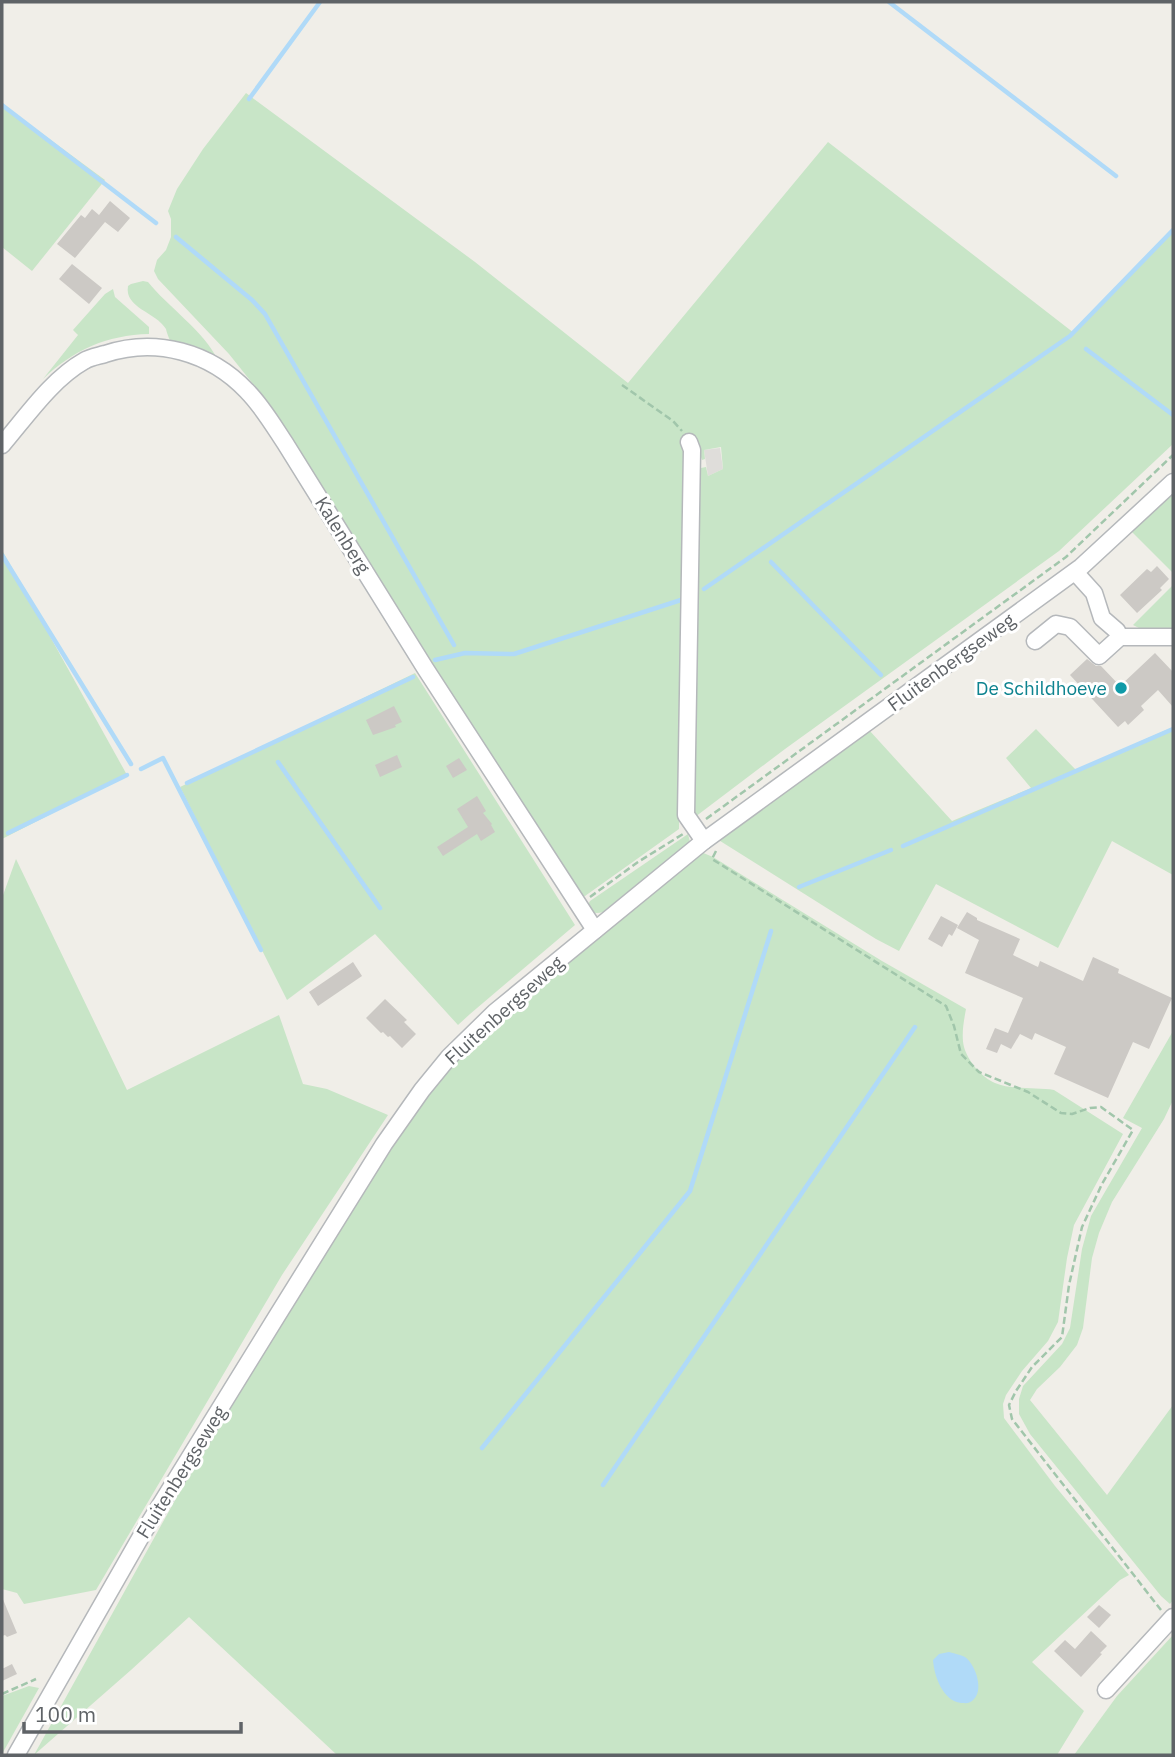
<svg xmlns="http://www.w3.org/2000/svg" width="1175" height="1757" font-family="'IBM Plex Sans',sans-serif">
  <rect width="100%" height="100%" fill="#f0eee8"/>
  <path fill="#dfddda" d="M 720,448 L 723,469 L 708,476 L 704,450 Z"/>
  <g fill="#c8e5c7">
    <path d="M 246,93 L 475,262 L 628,383 L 828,142 L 1074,333 L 1173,231 L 1173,444 L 1059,551 L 785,749 L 695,817 L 691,812 L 696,469 L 706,467 L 708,476 L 723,469 L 721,447 L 704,450 L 705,459 L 702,460 L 700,454 L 697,454 L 688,497 L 681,597 L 679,829 L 585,896 L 578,896 L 477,738 L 317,479 L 261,394 L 229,354 L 158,279 L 154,271 L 157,260 L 166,250 L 171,237 L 171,219 L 168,211 L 177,189 L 203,149 Z"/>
    <path d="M 2,104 L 105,180 L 32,271 L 2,247 Z"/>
    <path d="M 143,281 L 148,282 C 166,305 206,333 217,359 L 170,340 C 169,339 166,330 166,329 C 156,312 124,308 128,286 L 131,284 Z"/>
    <path d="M 113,289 L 115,297 L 149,327 L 149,334 C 107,335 73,350 43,379 L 78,335 L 73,330 L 105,294 Z"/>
    <path d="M 1173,493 L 1173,573 L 1132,532 Z"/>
    <path d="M 2,550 L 127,775 L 2,839 Z"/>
    <path d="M 1173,585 L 1173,629 L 1143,630 L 1133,625 Z"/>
    <path d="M 415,673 L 575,925 L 470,1014 L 458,1025 L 375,934 L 287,1000 L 180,787 Z"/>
    <path d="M 1173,727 L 1173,875 L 1112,841 L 1058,948 L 936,884 L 899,951 L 876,939 L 717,839 L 869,730 L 952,821 L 1031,788 L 1006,758 L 1036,729 L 1076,770 Z"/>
    <path d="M 688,834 L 690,842 L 603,912 C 596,914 592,913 586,908 L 590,901 Z"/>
    <path d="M 701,852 L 713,857 L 882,961 L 966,1009 C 964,1020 961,1035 964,1047 C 968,1061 981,1077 995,1083 C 1010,1090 1036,1087 1054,1090 L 1123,1134 L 1074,1225 L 1067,1258 L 1058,1322 L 1048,1341 L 1022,1371 L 1006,1395 L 1003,1404 L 1004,1418 L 1055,1486 L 1129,1575 L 1120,1580 L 1032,1662 L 1084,1711 L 1057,1755 L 337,1755 L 189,1617 L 131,1670 L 34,1755 L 179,1493 L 251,1369 L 378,1167 L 433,1086 L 467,1049 L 513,1007 Z"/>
    <path d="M 16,859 L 127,1090 L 279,1015 L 303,1084 L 327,1089 L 388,1115 L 282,1275 L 96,1590 L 24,1604 L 17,1593 L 2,1589 L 2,898 Z"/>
    <path d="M 1173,1031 L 1173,1100 L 1164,1119 L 1112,1202 L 1099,1233 L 1092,1258 L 1083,1328 L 1077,1345 L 1060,1367 L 1037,1389 L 1030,1400 L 1107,1495 L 1173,1405 L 1173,1600 L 1170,1604 L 1161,1596 L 1030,1434 L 1019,1414 L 1019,1399 L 1023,1386 L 1062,1344 L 1070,1328 L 1082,1249 L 1091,1216 L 1142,1128 L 1123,1118 Z"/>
    <path d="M 1173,1635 L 1173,1755 L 1074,1755 L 1117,1696 Z"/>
    <path d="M 29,1686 L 39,1688 L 2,1754 L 2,1696 Z"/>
  </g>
  <path fill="#b0daf8" d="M 949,1652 C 953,1653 961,1655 965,1657 C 976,1665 985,1692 972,1701 C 968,1704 966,1703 961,1703 C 943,1701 934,1676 933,1660 L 939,1654 Z"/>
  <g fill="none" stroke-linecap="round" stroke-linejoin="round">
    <g stroke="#b0daf8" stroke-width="4.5">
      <path d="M 889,2 L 1116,176"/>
      <path d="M 249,99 L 320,2"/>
      <path d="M 2,105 L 156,223"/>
      <path d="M 176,237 L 252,300 L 265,314 L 454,645"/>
      <path d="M 1086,349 L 1173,415"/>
      <path d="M 2,555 L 131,764"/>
      <path d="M 771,562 L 881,675"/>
      <path d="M 704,589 L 1070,336 L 1173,230"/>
      <path d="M 435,660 L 465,653 L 514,654 L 684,599"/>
      <path d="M 278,762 L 380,908"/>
      <path d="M 141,769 L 163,758 L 261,950"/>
      <path d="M 187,783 L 413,677"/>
      <path d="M 8,833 L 127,775"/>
      <path d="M 903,846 L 1173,729"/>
      <path d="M 799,887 L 891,850"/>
      <path d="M 482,1448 L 690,1191 L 771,931"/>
      <path d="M 603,1485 L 915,1027"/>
    </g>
  </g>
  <g fill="#ccc9c5">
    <path d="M 110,201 L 130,218 L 118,232 L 105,222 L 75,258 L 57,244 L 81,215 L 85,218 L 92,209 L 99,215 Z"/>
    <path d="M 72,264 L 102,288 L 89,304 L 59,279 Z"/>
    <path d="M 1157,566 L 1169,579 L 1160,588 L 1162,590 L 1137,613 L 1120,595 L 1147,569 L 1151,572 Z"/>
    <path d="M 1155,653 L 1173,672 L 1173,707 L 1158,690 L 1141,706 L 1144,710 L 1128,725 L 1125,721 L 1118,727 L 1070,675 L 1087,659 L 1096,666 L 1101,666 L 1120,686 Z"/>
    <path d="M 394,706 L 402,722 L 395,725 L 396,727 L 373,735 L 366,720 Z"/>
    <path d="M 397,755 L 402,767 L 380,777 L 375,765 Z"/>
    <path d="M 459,758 L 467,770 L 453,778 L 446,766 Z"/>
    <path d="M 477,796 L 486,811 L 483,813 L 492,824 L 491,825 L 495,832 L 481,841 L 477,834 L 443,856 L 437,847 L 468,827 L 457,809 Z"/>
    <path d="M 967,912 L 977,918 L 977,920 L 1020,939 L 1013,955 L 1038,967 L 1040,961 L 1083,981 L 1093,957 L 1119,969 L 1118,973 L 1172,998 L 1149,1049 L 1133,1042 L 1108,1098 L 1054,1074 L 1066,1047 L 1035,1033 L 1032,1040 L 1020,1034 L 1011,1049 L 1001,1044 L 997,1053 L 986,1049 L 995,1028 L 1008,1033 L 1023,998 L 965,973 L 979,940 L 957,928 Z"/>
    <path d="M 941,916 L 958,925 L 952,936 L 949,934 L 942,947 L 928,939 Z"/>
    <path d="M 353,962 L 362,976 L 318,1006 L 309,992 Z"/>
    <path d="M 385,999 L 407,1020 L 404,1022 L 416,1034 L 402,1048 L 390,1036 L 388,1037 L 383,1032 L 381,1033 L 366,1018 Z"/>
    <path d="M 2,1597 L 17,1633 L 7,1637 L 5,1635 L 2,1636 Z"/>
    <path d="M 1099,1605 L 1111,1615 L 1099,1628 L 1087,1617 Z"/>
    <path d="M 1091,1631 L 1107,1646 L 1100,1653 L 1102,1654 L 1081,1677 L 1054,1651 L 1065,1640 L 1075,1649 Z"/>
    <path d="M 12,1664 L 17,1674 L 2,1681 L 2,1669 Z"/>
  </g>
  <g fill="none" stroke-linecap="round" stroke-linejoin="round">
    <defs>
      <g id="minor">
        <path d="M 689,442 L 692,450 L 686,815 L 704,841"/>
        <path d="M 2,445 C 26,417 52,379 84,361 C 90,357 98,356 105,354 C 156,337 210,352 247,391 C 262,406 273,425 285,443 L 425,668 L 595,930"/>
        <path d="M 1075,572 L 1094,593 L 1102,618 L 1117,631 L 1120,637"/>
        <path d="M 1035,641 L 1056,624 L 1070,627 L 1099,656 L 1120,637 L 1173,637"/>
        <path d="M 1106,1690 L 1173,1617"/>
        <path d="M 16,1755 L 143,1533 L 277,1316 L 384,1144 L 422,1090 L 449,1057 L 495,1012 L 704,841 L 1081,567 L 1173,482"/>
      </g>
    </defs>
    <use href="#minor" stroke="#b5b8bb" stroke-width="19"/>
    <g stroke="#a1c6ab" stroke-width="2.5" stroke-dasharray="7 3.5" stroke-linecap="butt">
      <path d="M 622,385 L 673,421 L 682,431"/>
      <path d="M 706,819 L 1066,557 L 1173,455"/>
      <path d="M 716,851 L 712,859 L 946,1006 L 954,1026 L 961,1054 L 979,1072 L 1028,1092 L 1061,1113 L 1072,1114 L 1090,1108 L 1101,1107 L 1133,1130 L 1102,1184 L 1082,1227 L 1069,1285 L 1062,1337 L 1032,1367 L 1016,1391 L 1009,1405 L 1012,1419 L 1161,1610"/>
      <path d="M 590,897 L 638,862 L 683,834"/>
      <path d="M 2,1694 L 36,1679"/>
    </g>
    <use href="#minor" stroke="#fff" stroke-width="16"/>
  </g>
  <circle fill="#0f9aa8" stroke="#fff" stroke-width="2.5" cx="1121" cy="688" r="7"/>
  <g text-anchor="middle" stroke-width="6" stroke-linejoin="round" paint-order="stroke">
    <g font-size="19" fill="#5f6367" stroke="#fff">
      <text transform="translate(343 535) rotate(58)" y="7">Kalenberg</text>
      <text transform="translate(951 662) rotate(-36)" y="7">Fluitenbergseweg</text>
      <text transform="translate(504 1010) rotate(-42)" y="7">Fluitenbergseweg</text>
      <text transform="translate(181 1472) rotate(-58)" y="7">Fluitenbergseweg</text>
    </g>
    <g font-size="19" fill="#0d838f" stroke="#fff" text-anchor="end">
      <text x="1107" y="695">De Schildhoeve</text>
    </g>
  </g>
  <rect width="1175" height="1757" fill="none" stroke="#5f6367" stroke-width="7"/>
  <path d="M24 1722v10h217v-10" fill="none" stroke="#5f6367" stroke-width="3.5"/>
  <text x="35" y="1722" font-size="21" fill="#5f6367" stroke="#ffffff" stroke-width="5" paint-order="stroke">100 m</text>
</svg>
